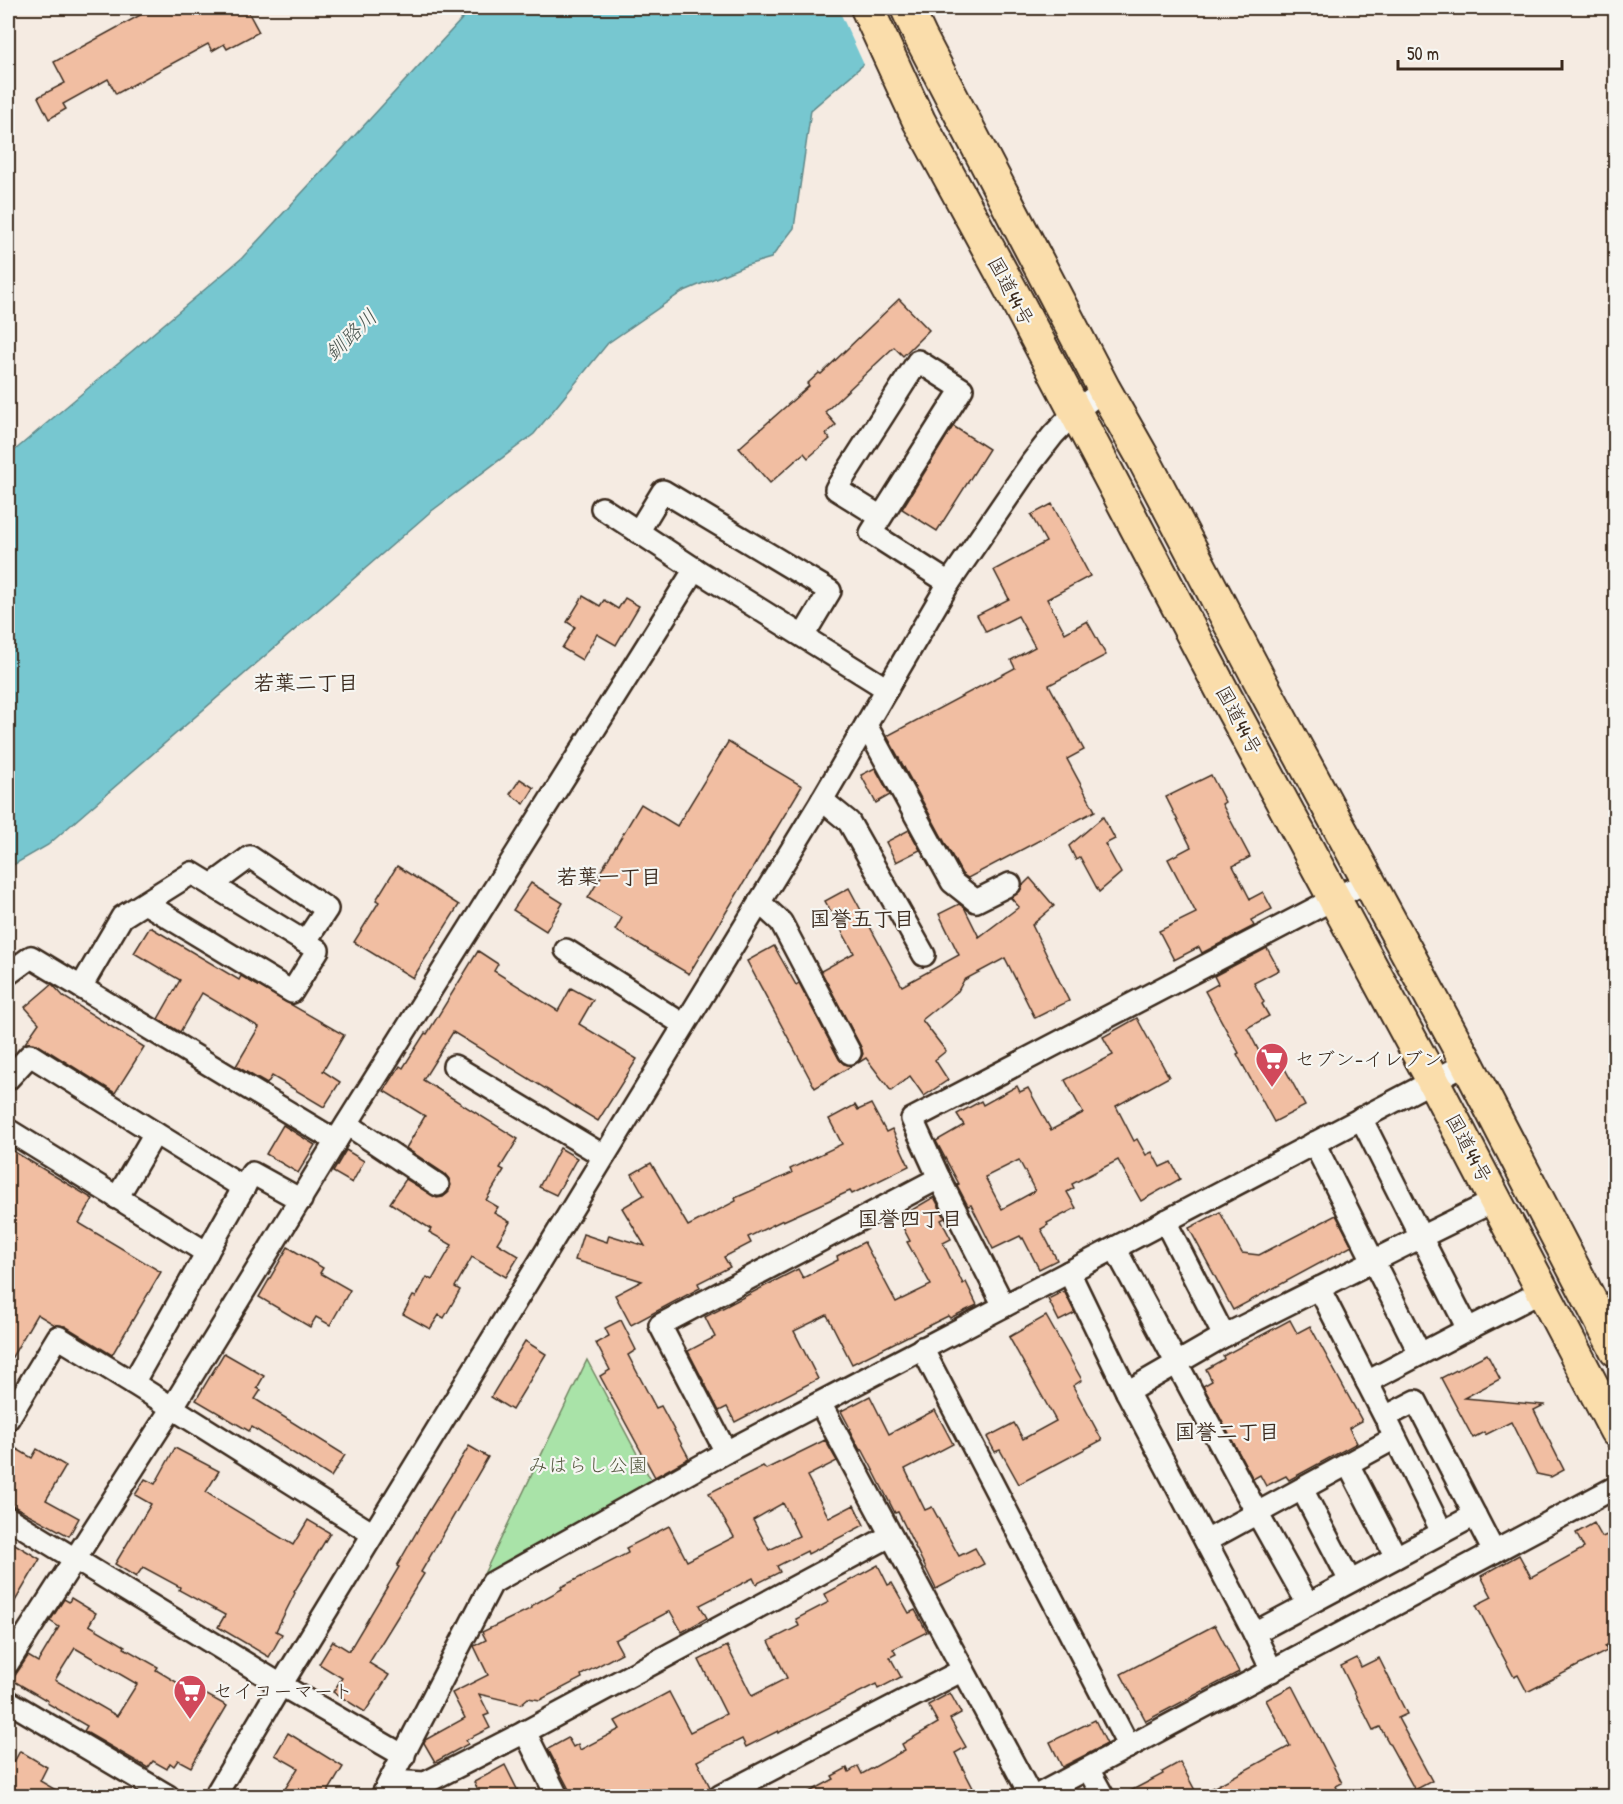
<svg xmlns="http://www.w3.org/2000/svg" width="1623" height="1804" font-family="'Patrick Hand','Klee One',sans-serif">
  <rect width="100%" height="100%" fill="#f5ebe2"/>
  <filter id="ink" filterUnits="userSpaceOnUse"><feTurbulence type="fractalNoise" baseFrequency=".0167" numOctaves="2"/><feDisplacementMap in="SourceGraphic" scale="12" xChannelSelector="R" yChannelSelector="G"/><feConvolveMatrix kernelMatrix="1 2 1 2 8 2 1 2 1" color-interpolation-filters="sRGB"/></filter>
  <g filter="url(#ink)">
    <path fill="#a9e3a8" stroke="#728663" stroke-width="1.5" d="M 587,1360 L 653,1484 L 482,1578 Z"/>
    <path fill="#77c7d0" stroke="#5f8889" stroke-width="1.5" d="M 472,8 L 929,8 L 811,110 L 794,228 L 771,258 L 744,266 L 682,292 L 608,343 L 534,434 L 429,513 L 48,845 L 8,868 L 8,456 L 242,258 Z"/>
    <path fill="#f5ebe2" d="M 838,8 L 924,8 L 927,13 L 865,67 Z"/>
    <g fill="#f1bea2" stroke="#3b2a1e" stroke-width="1.5" fill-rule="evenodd">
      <path d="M 153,8 L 246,8 L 259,32 L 227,49 L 224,44 L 212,51 L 208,44 L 116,94 L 108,79 L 63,104 L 66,109 L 49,119 L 38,97 L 65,83 L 54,62 Z"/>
      <path d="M 899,299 L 929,330 L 903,356 L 894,347 L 825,412 L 836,425 L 826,434 L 830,439 L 808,458 L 804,453 L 770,483 L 739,448 L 809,386 L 807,384 L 819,373 L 821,374 Z"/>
      <path d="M 953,426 L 989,449 L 937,531 L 902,509 Z"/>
      <path d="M 1052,504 L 1090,576 L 1047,599 L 1065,633 L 1087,621 L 1106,655 L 1049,685 L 1084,750 L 1067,759 L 1095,811 L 968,878 L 962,874 L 887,736 L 1015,668 L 1011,660 L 1035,647 L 1018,616 L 986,632 L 977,615 L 1009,599 L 994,570 L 1046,542 L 1031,515 Z"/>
      <path d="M 583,596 L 600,606 L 604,600 L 618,609 L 625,598 L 639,606 L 616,645 L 597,634 L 582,660 L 562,648 L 575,627 L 567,622 Z"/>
      <path d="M 728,742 L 802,786 L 689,974 L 615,930 L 622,918 L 588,898 L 602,875 L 599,874 L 641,804 L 677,826 Z"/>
      <path d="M 875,768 L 890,795 L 876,803 L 861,775 Z"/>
      <path d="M 1211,775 L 1225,802 L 1222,804 L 1250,857 L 1233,866 L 1250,899 L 1263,892 L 1272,909 L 1251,920 L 1254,926 L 1202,953 L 1199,947 L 1174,960 L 1159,931 L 1196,913 L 1168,859 L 1191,847 L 1166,797 Z"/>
      <path d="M 520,779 L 534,788 L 524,804 L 510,794 Z"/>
      <path d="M 1103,817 L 1115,839 L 1105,844 L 1121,873 L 1099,892 L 1080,857 L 1076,860 L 1069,846 Z"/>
      <path d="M 909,830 L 920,850 L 896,862 L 886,842 Z"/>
      <path d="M 397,866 L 459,905 L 413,978 L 354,942 L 379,902 L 376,900 Z"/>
      <path d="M 1030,878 L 1054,906 L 1032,925 L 1069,1001 L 1035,1018 L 1005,958 L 964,980 L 958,991 L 922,1020 L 946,1051 L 935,1060 L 948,1080 L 924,1096 L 910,1076 L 891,1091 L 866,1058 L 858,1063 L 863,1054 L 861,1047 L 821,971 L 854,953 L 825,901 L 849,888 L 902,986 L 959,955 L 939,914 L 959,904 L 964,907 L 979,937 L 1019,907 L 1011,898 L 1020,891 L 1023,885 Z"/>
      <path d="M 531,883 L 563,903 L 546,931 L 513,910 Z"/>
      <path d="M 150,927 L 239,980 L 241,976 L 344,1035 L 323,1071 L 340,1082 L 324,1107 L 272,1076 L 267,1084 L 236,1066 L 259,1027 L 202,993 L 180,1032 L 158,1019 L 180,980 L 134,953 Z"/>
      <path d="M 774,946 L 796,985 L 799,983 L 839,1059 L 844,1064 L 853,1065 L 815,1088 L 747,961 Z"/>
      <path d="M 1267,948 L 1279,970 L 1254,983 L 1264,1002 L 1262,1004 L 1269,1016 L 1247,1028 L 1265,1063 L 1278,1056 L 1305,1106 L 1274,1122 L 1237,1054 L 1239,1053 L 1205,991 L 1218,984 L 1214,976 Z"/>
      <path d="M 478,951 L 498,964 L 494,971 L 558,1011 L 571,988 L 593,1000 L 579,1024 L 637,1059 L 598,1121 L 453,1032 L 423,1080 L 518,1139 L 500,1168 L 504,1170 L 486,1200 L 498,1207 L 494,1213 L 510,1222 L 497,1243 L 519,1256 L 506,1277 L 472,1257 L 455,1287 L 460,1290 L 444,1318 L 439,1315 L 430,1329 L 403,1314 L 413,1296 L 416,1297 L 427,1277 L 432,1280 L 452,1245 L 429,1232 L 431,1229 L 390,1203 L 406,1179 L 437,1198 L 443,1197 L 448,1193 L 451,1185 L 449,1179 L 445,1174 L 406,1148 L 425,1116 L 384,1091 L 400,1066 L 403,1068 L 425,1033 L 427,1034 Z"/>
      <path d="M 52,984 L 64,997 L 144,1047 L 115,1093 L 37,1044 L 25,1043 L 39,1023 L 25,1007 Z"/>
      <path d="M 1137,1018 L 1169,1077 L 1116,1106 L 1134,1141 L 1137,1139 L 1146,1155 L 1152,1152 L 1160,1167 L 1171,1162 L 1180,1179 L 1141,1201 L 1118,1160 L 1072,1184 L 1074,1188 L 1067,1192 L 1076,1208 L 1047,1223 L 1048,1225 L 1041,1229 L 1057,1260 L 1039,1269 L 1023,1238 L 1022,1239 L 1020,1236 L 993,1249 L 971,1205 L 968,1206 L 957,1185 L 959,1184 L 936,1141 L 964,1125 L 957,1114 L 981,1101 L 983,1105 L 1017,1086 L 1020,1092 L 1028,1088 L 1051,1130 L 1083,1113 L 1065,1080 L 1113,1055 L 1103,1037 ZM 1019,1160 L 1035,1191 L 1002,1209 L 985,1177 Z"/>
      <path d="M 871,1104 L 886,1132 L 892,1129 L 909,1166 L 852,1194 L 850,1191 L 783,1221 L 783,1220 L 748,1237 L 751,1243 L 724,1257 L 730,1267 L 698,1283 L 700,1288 L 631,1325 L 615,1295 L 642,1281 L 575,1260 L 583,1234 L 607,1242 L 609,1235 L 645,1246 L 622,1208 L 644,1195 L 632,1174 L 651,1163 L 688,1226 L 736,1201 L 735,1198 L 792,1173 L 790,1169 L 842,1144 L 829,1119 L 855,1105 L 858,1110 Z"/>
      <path d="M 283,1125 L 315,1145 L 298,1173 L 266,1154 Z"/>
      <path d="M 8,1148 L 93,1199 L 79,1223 L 161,1272 L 112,1355 L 65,1326 L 55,1325 L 37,1314 L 8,1364 Z"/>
      <path d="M 560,1148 L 577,1158 L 556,1195 L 539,1187 Z"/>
      <path d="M 346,1150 L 364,1161 L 352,1183 L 333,1172 Z"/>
      <path d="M 934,1197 L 945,1218 L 941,1220 L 951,1239 L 943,1243 L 963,1284 L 966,1282 L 977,1305 L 950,1318 L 948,1316 L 852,1364 L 827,1315 L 794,1331 L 818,1379 L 735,1422 L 727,1407 L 719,1411 L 688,1351 L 715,1337 L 705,1317 L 798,1269 L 803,1278 L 838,1260 L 837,1256 L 864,1242 L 896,1302 L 931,1285 L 907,1242 L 910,1241 L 898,1218 Z"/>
      <path d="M 1220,1212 L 1242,1253 L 1259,1255 L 1336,1215 L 1352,1246 L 1233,1310 L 1189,1228 Z"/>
      <path d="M 288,1247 L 323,1268 L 320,1273 L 350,1290 L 330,1325 L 316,1317 L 310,1327 L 259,1297 Z"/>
      <path d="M 1064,1291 L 1075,1313 L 1059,1321 L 1048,1299 Z"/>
      <path d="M 1046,1316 L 1082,1380 L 1073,1386 L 1102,1440 L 1019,1484 L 1000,1450 L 995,1452 L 987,1437 L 1014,1423 L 1023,1439 L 1056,1421 L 1009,1337 Z"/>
      <path d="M 621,1320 L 636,1350 L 628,1355 L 656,1408 L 661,1406 L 689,1458 L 655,1477 L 600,1376 L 610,1370 L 596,1343 L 609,1336 L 605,1328 Z"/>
      <path d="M 1290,1320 L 1297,1333 L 1310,1326 L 1362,1421 L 1349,1428 L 1357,1443 L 1289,1480 L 1286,1476 L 1266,1486 L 1260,1475 L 1253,1479 L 1203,1386 L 1212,1381 L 1206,1369 L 1224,1359 L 1223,1356 Z"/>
      <path d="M 525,1341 L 546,1354 L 512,1410 L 491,1397 Z"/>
      <path d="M 224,1353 L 264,1376 L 257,1388 L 261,1390 L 255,1399 L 345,1455 L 331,1477 L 252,1427 L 249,1431 L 196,1400 Z"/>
      <path d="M 1487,1354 L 1500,1379 L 1464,1398 L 1544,1405 L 1534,1410 L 1564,1470 L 1551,1477 L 1537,1474 L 1511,1422 L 1485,1435 L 1484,1432 L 1473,1438 L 1441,1378 Z"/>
      <path d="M 870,1396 L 889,1434 L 935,1410 L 953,1444 L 905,1469 L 925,1510 L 932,1507 L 959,1556 L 975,1548 L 984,1564 L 936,1589 L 898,1512 L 895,1513 L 871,1466 L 862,1449 L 860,1450 L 849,1429 L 850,1428 L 841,1411 Z"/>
      <path d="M 825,1440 L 837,1461 L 807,1476 L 829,1518 L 854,1505 L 864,1525 L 808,1554 L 807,1551 L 777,1566 L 780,1572 L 756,1584 L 753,1578 L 700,1605 L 707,1618 L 682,1632 L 670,1611 L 615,1640 L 622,1653 L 581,1675 L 582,1678 L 540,1700 L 528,1698 L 521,1704 L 479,1694 L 489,1714 L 484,1716 L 490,1728 L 466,1740 L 468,1744 L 435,1762 L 424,1743 L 425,1740 L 465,1718 L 452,1693 L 488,1675 L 474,1646 L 486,1640 L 482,1632 L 532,1608 L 531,1606 L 562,1589 L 561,1587 L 628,1553 L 626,1548 L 669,1526 L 687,1561 L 734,1537 L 709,1493 L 763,1466 L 766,1469 ZM 783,1503 L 799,1536 L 769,1550 L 753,1520 Z"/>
      <path d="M 8,1444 L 32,1458 L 37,1449 L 66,1466 L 46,1500 L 79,1518 L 69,1536 L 8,1503 Z"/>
      <path d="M 469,1446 L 488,1457 L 421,1572 L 424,1574 L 369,1663 L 389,1675 L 365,1712 L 333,1692 L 342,1678 L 319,1664 L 333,1641 L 349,1651 L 399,1567 L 397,1566 L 424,1519 Z"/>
      <path d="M 175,1448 L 219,1471 L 206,1492 L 210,1495 L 293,1545 L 308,1520 L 330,1533 L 294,1592 L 295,1593 L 276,1631 L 282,1634 L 269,1657 L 218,1627 L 225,1615 L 179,1590 L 180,1587 L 143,1567 L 136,1577 L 115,1564 L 151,1504 L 135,1495 L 145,1479 L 155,1484 Z"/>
      <path d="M 1594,1523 L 1602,1537 L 1607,1535 L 1616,1551 L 1616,1640 L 1605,1646 L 1607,1651 L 1527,1692 L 1518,1675 L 1514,1677 L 1476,1605 L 1492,1597 L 1481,1576 L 1519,1555 L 1531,1577 L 1584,1548 L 1576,1533 Z"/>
      <path d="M 8,1540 L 40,1559 L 8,1613 Z"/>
      <path d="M 878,1565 L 888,1585 L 892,1583 L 909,1613 L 915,1610 L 927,1632 L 893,1649 L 896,1654 L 890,1657 L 901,1677 L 878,1689 L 876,1684 L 778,1733 L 778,1731 L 746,1747 L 742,1739 L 697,1761 L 710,1787 L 692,1797 L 573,1797 L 548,1749 L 568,1738 L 573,1747 L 578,1744 L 580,1750 L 620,1729 L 615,1721 L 669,1692 L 690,1732 L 726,1714 L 699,1660 L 727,1646 L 752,1696 L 787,1678 L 769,1641 L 799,1626 L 796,1619 L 829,1602 L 825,1594 Z"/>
      <path d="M 71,1598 L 96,1613 L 89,1625 L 125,1646 L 124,1648 L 158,1667 L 156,1670 L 198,1695 L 200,1691 L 227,1706 L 191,1767 L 178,1760 L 174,1766 L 170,1763 L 167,1769 L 153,1761 L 148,1768 L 84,1731 L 87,1726 L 47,1703 L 48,1701 L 12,1680 L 28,1656 L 38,1662 L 59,1627 L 50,1621 L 64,1599 L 69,1602 ZM 75,1648 L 137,1684 L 117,1716 L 55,1680 Z"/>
      <path d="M 1215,1625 L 1239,1672 L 1146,1721 L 1121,1674 Z"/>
      <path d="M 1357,1658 L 1361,1667 L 1379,1658 L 1407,1714 L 1398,1718 L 1432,1781 L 1415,1790 L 1380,1727 L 1373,1730 L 1341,1666 Z"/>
      <path d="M 1292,1686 L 1342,1783 L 1336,1786 L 1341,1797 L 1119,1797 L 1163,1774 L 1162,1772 L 1180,1762 L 1198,1796 L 1290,1746 L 1266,1700 Z"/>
      <path d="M 950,1693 L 961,1713 L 950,1719 L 966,1747 L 955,1753 L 973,1788 L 956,1797 L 892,1797 L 889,1788 L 873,1797 L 800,1797 L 834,1779 L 832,1776 L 847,1768 L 849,1772 L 858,1766 L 862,1774 L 905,1750 L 902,1744 L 938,1723 L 928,1705 Z"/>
      <path d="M 1095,1720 L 1107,1744 L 1062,1767 L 1050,1742 Z"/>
      <path d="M 288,1733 L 343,1767 L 325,1797 L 280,1797 L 298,1768 L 275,1755 Z"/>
      <path d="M 20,1751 L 47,1767 L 40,1781 L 68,1797 L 18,1797 L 8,1790 L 8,1758 L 14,1762 Z"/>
      <path d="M 505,1765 L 521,1797 L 482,1797 L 474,1782 Z"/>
    </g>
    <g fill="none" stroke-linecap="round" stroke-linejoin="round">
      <defs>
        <g id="minor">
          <path d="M 602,508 L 695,569 L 887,689"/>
          <path d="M 881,517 L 836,489 L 918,361 L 962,389 L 871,533 L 949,583"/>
          <path d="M 638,532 L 663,491 L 830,591 L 803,636"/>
          <path d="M 866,725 L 952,882 L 976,901 L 1010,884"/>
          <path d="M 822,800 L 849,822 L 924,955"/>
          <path d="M 212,885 L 250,857 L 327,909 L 305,942"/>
          <path d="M 759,902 L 781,922 L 850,1053"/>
          <path d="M 566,950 L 684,1025"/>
          <path d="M 8,974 L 31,957 L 336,1141"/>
          <path d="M 81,987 L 122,917 L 192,873 L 318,950 L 292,992 L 145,903"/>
          <path d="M 454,1066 L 604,1156"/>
          <path d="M 8,1079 L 30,1055 L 155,1133 L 117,1198"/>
          <path d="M 347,1124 L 438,1185"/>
          <path d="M 8,1130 L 207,1253"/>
          <path d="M 155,1133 L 244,1188"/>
          <path d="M 1314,1143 L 1420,1354"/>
          <path d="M 301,1200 L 252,1173 L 133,1383 L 373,1534"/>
          <path d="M 1496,1200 L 1421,1237 L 1468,1329 L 1543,1291"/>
          <path d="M 1165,1221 L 1224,1336 L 1421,1237 L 1361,1118"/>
          <path d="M 1115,1248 L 1257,1513 L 1308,1604"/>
          <path d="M 1069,1272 L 1127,1392 L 1254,1633 L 1475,1515"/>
          <path d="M 1319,1288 L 1385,1417 L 1416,1401 L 1494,1552"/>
          <path d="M 1004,1306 L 939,1178 L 912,1119 L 1368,881"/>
          <path d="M 922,1348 L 1129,1747"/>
          <path d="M 1367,1382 L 1468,1329"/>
          <path d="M 1127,1392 L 1224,1336"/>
          <path d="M 820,1403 L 1031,1796"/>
          <path d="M 8,1419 L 58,1337 L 133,1383"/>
          <path d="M 1389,1425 L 1442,1532"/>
          <path d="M 726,1452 L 660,1325 L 939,1178"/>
          <path d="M 1348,1464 L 1396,1557"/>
          <path d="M 1302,1489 L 1350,1581"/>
          <path d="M 8,1518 L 281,1685 L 404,1756"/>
          <path d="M 1206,1541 L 1395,1438"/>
          <path d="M 1254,1633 L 1272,1671"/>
          <path d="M 8,1663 L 172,1408 L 336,1141 L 695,569"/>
          <path d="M 8,1701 L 168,1796"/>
          <path d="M 525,1732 L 557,1796"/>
          <path d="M 1088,1769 L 1103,1796"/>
          <path d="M 390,1781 L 425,1783 L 525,1732 L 890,1536"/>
          <path d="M 215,1796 L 281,1685 L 822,800 L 949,583 L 1032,462 L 1053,435 L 1075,412 L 1104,389"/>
          <path d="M 382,1796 L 492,1583 L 726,1452 L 1467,1063"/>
          <path d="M 720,1796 L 963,1670"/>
          <path d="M 1036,1796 L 1616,1487"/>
        </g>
        <g id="highway">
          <path d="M 867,8 L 919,121 L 1017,301 L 1225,696 L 1433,1081 L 1616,1431"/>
          <path d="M 907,8 L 921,38 L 1104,389 L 1142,456 L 1259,679 L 1467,1063 L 1616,1350"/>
        </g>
      </defs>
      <use href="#minor" stroke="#3b2a1e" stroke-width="26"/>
      <use href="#highway" stroke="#3b2a1e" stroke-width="36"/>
      <use href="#minor" stroke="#f6f6f2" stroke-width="21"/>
      <use href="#highway" stroke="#faddab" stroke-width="32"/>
    </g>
  </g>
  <defs>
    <symbol id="supermarket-pin" viewBox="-11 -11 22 30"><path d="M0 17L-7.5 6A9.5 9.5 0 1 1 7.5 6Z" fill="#d1495b" stroke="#f6f6f2"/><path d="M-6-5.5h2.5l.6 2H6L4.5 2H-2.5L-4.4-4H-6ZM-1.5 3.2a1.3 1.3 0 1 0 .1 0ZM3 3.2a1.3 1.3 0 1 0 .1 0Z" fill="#fff"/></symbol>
  </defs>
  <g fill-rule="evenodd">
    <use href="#supermarket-pin" x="1253" y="1040" width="38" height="52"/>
    <use href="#supermarket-pin" x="171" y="1672" width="38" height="52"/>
  </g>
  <g text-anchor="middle" stroke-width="4.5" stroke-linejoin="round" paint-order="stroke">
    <g font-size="20" fill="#3b2a1e" stroke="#f6f6f2">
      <text transform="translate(1011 291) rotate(62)" y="7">国道44号</text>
      <text transform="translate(1239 720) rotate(62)" y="7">国道44号</text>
      <text transform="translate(1469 1148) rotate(62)" y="7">国道44号</text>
    </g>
    <g font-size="20" fill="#3b2a1e" stroke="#f6f6f2" text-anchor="start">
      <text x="1295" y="1066">セブン-イレブン</text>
      <text x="213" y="1698">セイコーマート</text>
    </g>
    <g font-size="20" fill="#565840" stroke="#f6f6f2">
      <text x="588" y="1472">みはらし公園</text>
    </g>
    <g font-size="21" font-style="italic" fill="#4d5953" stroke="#f6f6f2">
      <text transform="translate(351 335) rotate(-44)" y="7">釧路川</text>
    </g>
    <g font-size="21" font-weight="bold" fill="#3b2a1e" stroke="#f6f6f2">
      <text x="306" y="690">若葉二丁目</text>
      <text x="609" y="884">若葉一丁目</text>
      <text x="862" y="926">国誉五丁目</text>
      <text x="910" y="1226">国誉四丁目</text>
      <text x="1227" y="1439">国誉二丁目</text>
    </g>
  </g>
  <rect width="1623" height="1804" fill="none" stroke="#f6f6f2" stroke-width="30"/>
  <rect x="15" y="15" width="1593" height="1774" fill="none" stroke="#3b2a1e" stroke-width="2" filter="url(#ink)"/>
  <path d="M1398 60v9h164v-9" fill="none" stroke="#3b2a1e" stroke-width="3"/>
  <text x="1407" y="60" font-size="18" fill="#3b2a1e" stroke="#f6f6f2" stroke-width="4.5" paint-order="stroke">50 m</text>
</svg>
